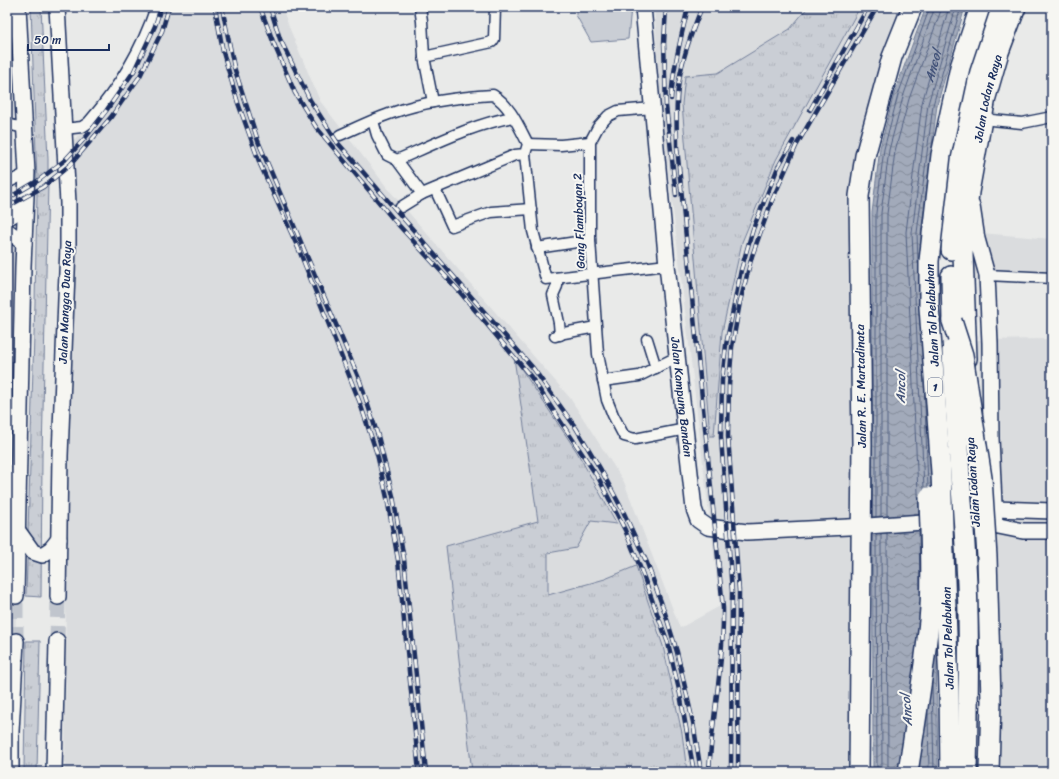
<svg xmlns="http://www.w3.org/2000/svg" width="1059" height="779" font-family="Sriracha,sans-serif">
  <defs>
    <pattern id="grass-tufts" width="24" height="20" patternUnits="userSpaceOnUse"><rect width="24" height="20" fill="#caced5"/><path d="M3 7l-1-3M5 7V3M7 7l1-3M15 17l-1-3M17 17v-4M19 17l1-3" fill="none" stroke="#adb1b9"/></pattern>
    <pattern id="water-waves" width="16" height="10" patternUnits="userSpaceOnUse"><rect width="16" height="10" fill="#a2aaba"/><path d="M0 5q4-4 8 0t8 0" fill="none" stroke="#838b9a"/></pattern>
  </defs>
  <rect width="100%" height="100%" fill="#e9eae9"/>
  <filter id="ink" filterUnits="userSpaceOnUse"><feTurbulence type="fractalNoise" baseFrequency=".025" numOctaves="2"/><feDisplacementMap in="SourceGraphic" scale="8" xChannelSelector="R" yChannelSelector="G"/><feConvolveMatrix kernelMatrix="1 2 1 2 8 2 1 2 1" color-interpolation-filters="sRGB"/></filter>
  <g filter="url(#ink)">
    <g fill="#dadcde">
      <path d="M 157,7 L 282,7 L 289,27 L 320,101 L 389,190 L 570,398 L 624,482 L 680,628 L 720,606 L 661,108 L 654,7 L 907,7 L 864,116 L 852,176 L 850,772 L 65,772 L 68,145 L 89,126 L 117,89 Z"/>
      <path d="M 26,207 L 12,772 L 7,772 L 7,218 Z"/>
      <path d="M 968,232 L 1052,239 L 1052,285 L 969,281 Z"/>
      <path d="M 1052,339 L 1052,772 L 997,772 L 996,552 L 976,340 Z"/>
    </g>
    <g fill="url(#grass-tufts)" stroke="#727e9a">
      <path d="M 31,7 L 41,7 L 48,159 L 48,174 L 37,182 Z"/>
      <path d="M 808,7 L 860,7 L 776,160 L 742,242 L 722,332 L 714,436 L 710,436 L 682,104 L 685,76 L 718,73 L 790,29 Z"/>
      <path d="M 48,183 L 42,456 L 41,597 L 26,596 L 35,303 L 37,191 Z"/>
      <path d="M 514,358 L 577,452 L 617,524 L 591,521 L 576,548 L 548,553 L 548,595 L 605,579 L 636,566 L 663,646 L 682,733 L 687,772 L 472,772 L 446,546 L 538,521 Z"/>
      <path d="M 26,641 L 40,641 L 37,772 L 24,772 Z"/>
    </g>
    <path fill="#caced5" stroke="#727e9a" d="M 576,7 L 631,7 L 628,39 L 591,42 L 576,15 Z"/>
    <path fill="url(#water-waves)" stroke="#6c7995" d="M 926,7 L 965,7 L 937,105 L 921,234 L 934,531 L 938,772 L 873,772 L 872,213 L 880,148 L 894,94 Z"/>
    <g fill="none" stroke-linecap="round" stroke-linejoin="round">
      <g stroke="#516083" stroke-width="1">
        <path d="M 918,263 L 917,233 L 933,105 L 961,7"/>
        <path d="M 924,378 L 928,487"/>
        <path d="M 924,488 L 912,233 L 928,104 L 956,7"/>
        <path id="s1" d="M 919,514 L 906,232 L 922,103 L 949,7"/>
        <path d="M 887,516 L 887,214 L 895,151 L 909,99 L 940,13 L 941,7"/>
        <path d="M 876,517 L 876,213 L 884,149 L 898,95 L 930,7"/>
        <path d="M 881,517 L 881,213 L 889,150 L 903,97 L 935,7"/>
        <path d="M 919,531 L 920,591"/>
        <path d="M 887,533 L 888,772"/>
        <path d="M 876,534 L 877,772"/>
        <path d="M 881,534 L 882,772"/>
        <path d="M 932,681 L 934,772"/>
        <path d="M 928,713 L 929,772"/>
      </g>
      <g stroke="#c0c5cd" stroke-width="15" stroke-dasharray="15 8" stroke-linecap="butt">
        <path d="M 16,641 L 16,596"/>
        <path d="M 57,641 L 58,597"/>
      </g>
      <defs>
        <g id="street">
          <path d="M 420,7 L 422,21 L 424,57 L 433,102"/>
          <path d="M 424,57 L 492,42 L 494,39 L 495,7"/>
          <path d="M 653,108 L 618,111 L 608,116 L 598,127 L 590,142 L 590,240 L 598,354 L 607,400 L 613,415 L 624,436 L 635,439 L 686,429"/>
          <path d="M 982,119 L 1022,123 L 1052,117"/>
          <path d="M 373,121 L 377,135 L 387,155 L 397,160 L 422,194"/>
          <path d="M 7,124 L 24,128"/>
          <path d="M 64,129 L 82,127 L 88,123 C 117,90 142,50 156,7"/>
          <path d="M 340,135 C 358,127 376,118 395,112 C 426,101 460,97 493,95 C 510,105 519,127 528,144 L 525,154 L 515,155 L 422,194 L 401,207"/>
          <path d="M 528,144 L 561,145 L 590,142"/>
          <path d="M 525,154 L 533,231 L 546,279 L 667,265"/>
          <path d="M 397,160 C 434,144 474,124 513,117"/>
          <path d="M 7,183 L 27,173"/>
          <path d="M 435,189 L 452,226 L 491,212 L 531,209"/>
          <path d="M 537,248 L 590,240"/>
          <path d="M 987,275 L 1052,278"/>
          <path d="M 557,278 L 557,286 L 553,295 L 559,323 L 560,335"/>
          <path d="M 555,336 L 564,333 L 596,327"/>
          <path d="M 647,339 L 656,368"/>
          <path d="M 603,381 L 639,376 L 677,357"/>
        </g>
        <g id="secondary">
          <path d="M 57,7 L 68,203 L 68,246 L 60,456 L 58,597"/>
          <path id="s2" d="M 643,7 L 667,265 L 694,509 L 698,520 L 708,527 L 747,532 L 868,526 L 964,519 L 1023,531 L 1052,531"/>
          <path d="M 972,206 L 977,239 L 987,275 L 990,343 L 991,438 L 995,526"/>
          <path d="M 7,218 L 25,207"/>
          <path d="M 7,231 L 24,243"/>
          <path d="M 985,510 L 995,509 L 1052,511"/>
          <path d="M 18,531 L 33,552 L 42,555 L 51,549 L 59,539"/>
          <path d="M 16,596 L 23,266 L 27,173 L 18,7"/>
          <path d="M 11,772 L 11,731 L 16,641"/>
          <path d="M 54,772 L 57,641"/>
        </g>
        <g id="highway">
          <path d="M 951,250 C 953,167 970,85 999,7"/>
          <path d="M 951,276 L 952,321"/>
          <path id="s3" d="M 967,359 L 963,254 L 969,192 L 986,97 L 999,52 L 1016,7"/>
          <path d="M 975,513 L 981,687 L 981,748"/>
          <path d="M 859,772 L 862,443 L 859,196 L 865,156 L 892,57 L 912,7"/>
        </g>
      </defs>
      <use href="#street" stroke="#1b2f5e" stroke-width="13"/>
      <use href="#secondary" stroke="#1b2f5e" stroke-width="18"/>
      <use href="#highway" stroke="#1b2f5e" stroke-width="22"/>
      <use href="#street" stroke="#f6f6f2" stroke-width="10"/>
      <use href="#secondary" stroke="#f6f6f2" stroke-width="15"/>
      <use href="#highway" stroke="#f6f6f2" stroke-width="19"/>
      <defs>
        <g id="rail">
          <path d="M 215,7 L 223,52 L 238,103 L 260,164 L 299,250 L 360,403 L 377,454 L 387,498 L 398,560 L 419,772"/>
          <path d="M 222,7 L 234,67 L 258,141 L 360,381 L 378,436 L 393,496 L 404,559 L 426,772"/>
          <path d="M 260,7 L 274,44 L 295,93 L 316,127 L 393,219 L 459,291 L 531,377 L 599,479 L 625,530 L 640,567 L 668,643 L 680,694 L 694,772"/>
          <path d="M 270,7 L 280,39 L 310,100 L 337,142 L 533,368 L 576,428 L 601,470 L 623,511 L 647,563 L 665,613 L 677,652 L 693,722 L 701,772"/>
          <path d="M 666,7 L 664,43 L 666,106 L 676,195"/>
          <path d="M 702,7 C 692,31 683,55 679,81 C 675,103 677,126 677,147 L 723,608 C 724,663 712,717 709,772"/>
          <path d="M 671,99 C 673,68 681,38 688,7"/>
          <path d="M 810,110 L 868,7"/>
          <path d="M 7,199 L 39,180 L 65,160 L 86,137 L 106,111 L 134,71 L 155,26 L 161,7"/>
          <path d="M 7,207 L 43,187 L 71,164 L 111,117 L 140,76 L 162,31 L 169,7"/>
          <path d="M 731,772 L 732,592 L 721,437 L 722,380 L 726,345 L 741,270 L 753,229 L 778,167 L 793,141"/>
          <path d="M 738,772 L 739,591 L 728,436 L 729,385 L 732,347 L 740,302 L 752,256 L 771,203 L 796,146 L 877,7"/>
        </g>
      </defs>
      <use href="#rail" stroke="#1b2f5e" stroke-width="4.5"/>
      <use href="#rail" stroke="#f6f6f2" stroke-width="3" stroke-dasharray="9" stroke-linecap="butt"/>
      <defs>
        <g id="highway-bridge">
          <path d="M 952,321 L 963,355 L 982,478 L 987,557 L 991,701 L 989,772"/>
          <path d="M 952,350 C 955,428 964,506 967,584 C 970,646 968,709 967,772"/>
          <path d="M 908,772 C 916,722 924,672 929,621 C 933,580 930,538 929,497"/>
          <path d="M 950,772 L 949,689 L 941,472 L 929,307 L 929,261 L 941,155 L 960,67 L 980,7"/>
        </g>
      </defs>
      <use href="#highway-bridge" stroke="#1b2f5e" stroke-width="22" stroke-linecap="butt"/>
      <use href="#highway-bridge" stroke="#f6f6f2" stroke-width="19"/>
    </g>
  </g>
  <g text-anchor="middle" stroke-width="4" stroke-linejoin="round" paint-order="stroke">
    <rect fill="#f6f6f2" stroke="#5d6b8a" stroke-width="1" x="928" y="378" width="14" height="18" rx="3"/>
    <g font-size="11" font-weight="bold" fill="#1b2f5e">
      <text x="935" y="391">1</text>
    </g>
    <g font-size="12" fill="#1b2f5e" stroke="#f6f6f2">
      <text dy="4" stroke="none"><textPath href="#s3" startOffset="263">Jalan Lodan Raya</textPath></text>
      <text transform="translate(579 221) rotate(-92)" y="4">Gang Flamboyan 2</text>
      <text transform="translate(65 302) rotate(-88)" y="4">Jalan Mangga Dua Raya</text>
      <text transform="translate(932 315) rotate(-93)" y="4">Jalan Tol Pelabuhan</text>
      <text transform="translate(861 386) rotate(-91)" y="4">Jalan R. E. Martadinata</text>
      <text dy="4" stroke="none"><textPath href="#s2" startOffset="392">Jalan Kampung Bandan</textPath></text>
      <text transform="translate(973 482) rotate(-94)" y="4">Jalan Lodan Raya</text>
      <text transform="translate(948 638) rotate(-92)" y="4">Jalan Tol Pelabuhan</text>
    </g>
    <g font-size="13" font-style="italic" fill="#44547a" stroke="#f6f6f2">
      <text dy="5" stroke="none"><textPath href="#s1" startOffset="451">Ancol</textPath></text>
      <text transform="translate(900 387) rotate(-89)" y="5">Ancol</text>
      <text transform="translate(906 710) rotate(-94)" y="5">Ancol</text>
    </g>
  </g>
  <rect width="1059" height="779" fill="none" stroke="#f6f6f2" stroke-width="24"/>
  <rect x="12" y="12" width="1035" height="755" fill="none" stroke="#1b2f5e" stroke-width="1.5" filter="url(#ink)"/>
  <path d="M28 44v6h81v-6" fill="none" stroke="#1b2f5e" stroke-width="2"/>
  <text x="34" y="44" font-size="12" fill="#1b2f5e" stroke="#f6f6f2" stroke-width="3" paint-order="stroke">50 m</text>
</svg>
